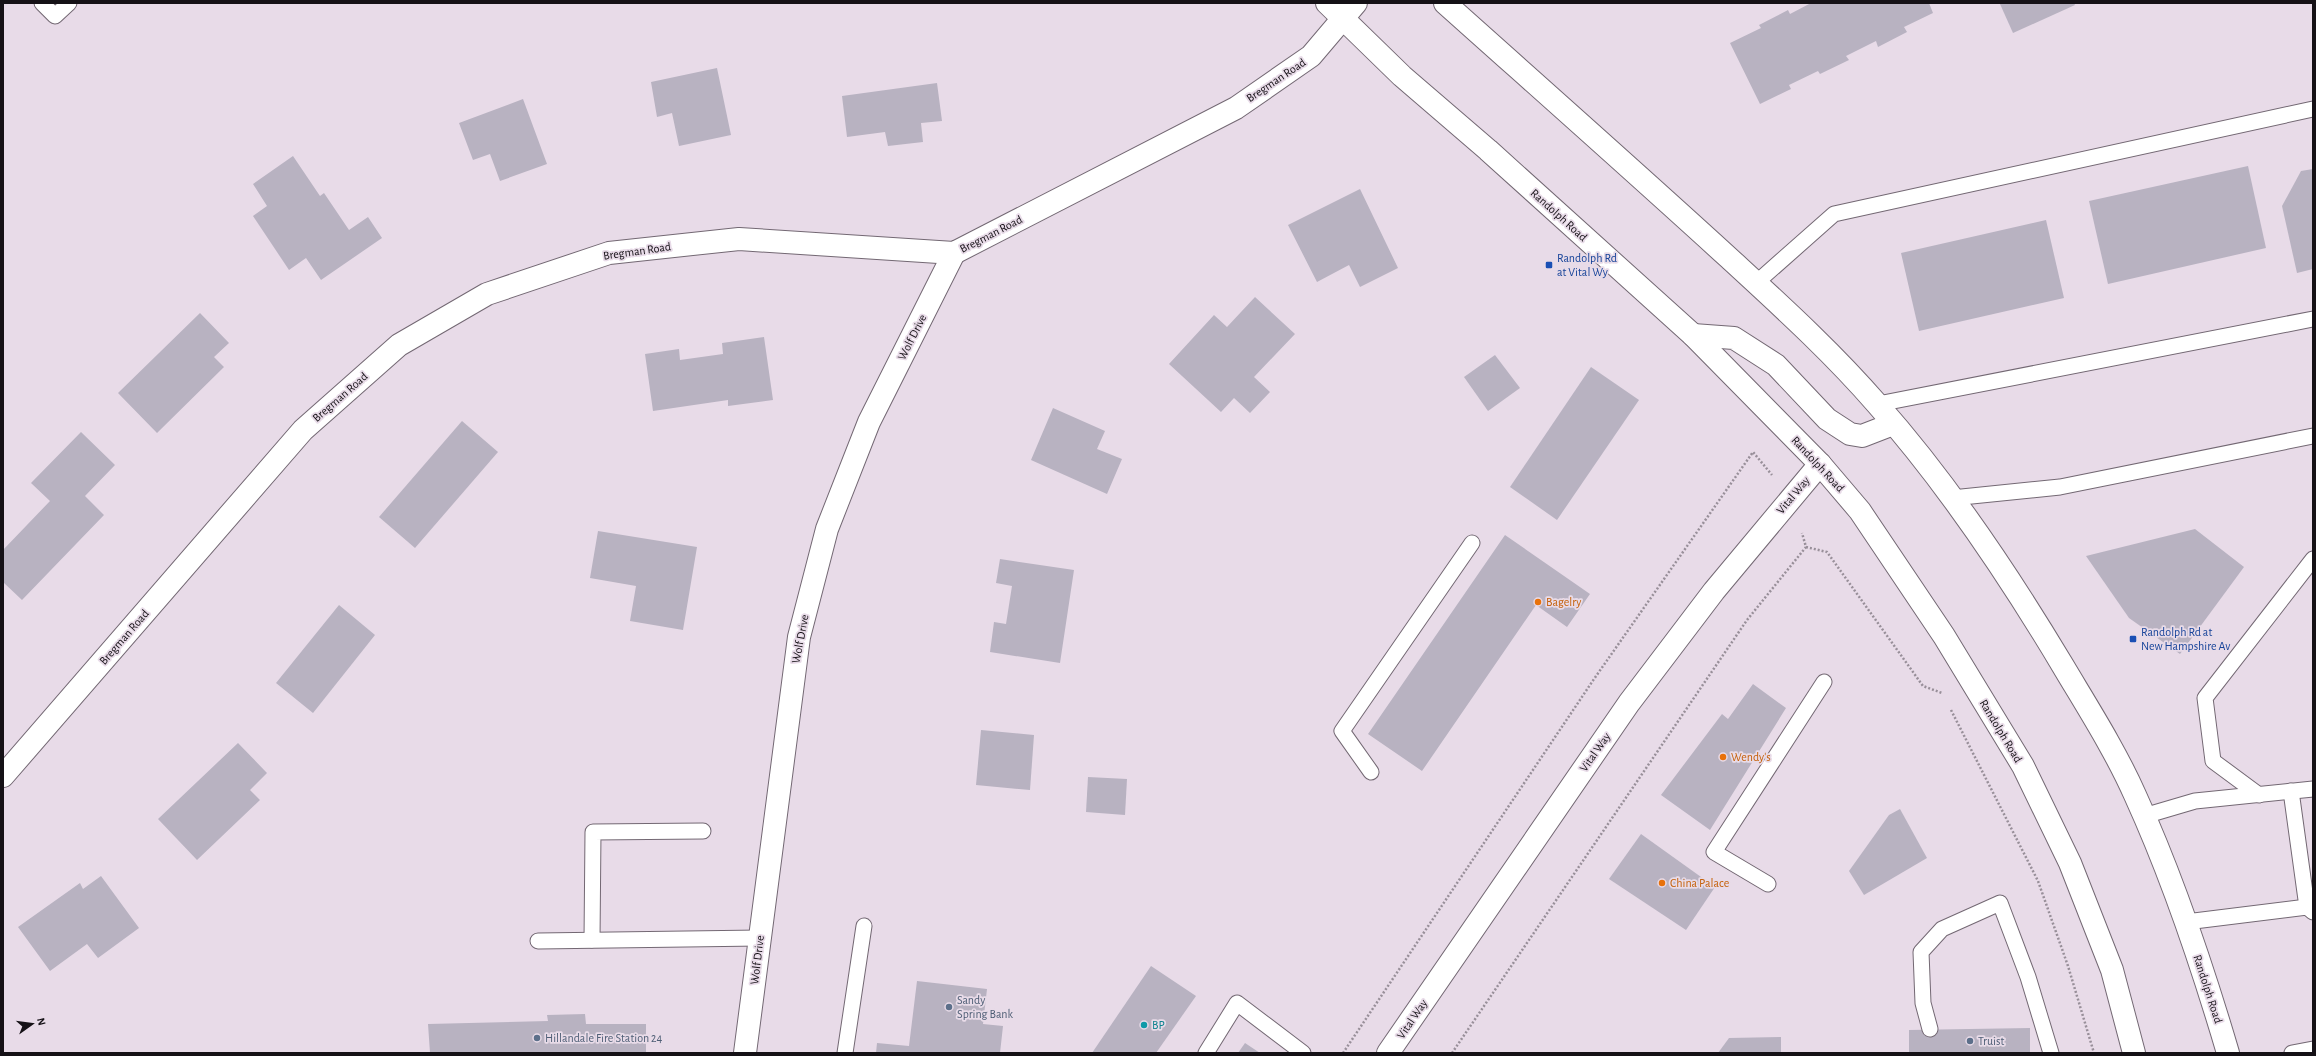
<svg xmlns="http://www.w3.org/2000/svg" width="2316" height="1056" font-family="'Alegreya Sans',sans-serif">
  <rect width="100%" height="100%" fill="#e8dbe8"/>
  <g fill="#b8b2c1">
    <path d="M 1811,3 L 1929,3 L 1933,13 L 1904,27 L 1907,32 L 1878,47 L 1876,41 L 1846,56 L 1849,60 L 1820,74 L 1818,71 L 1789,85 L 1791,89 L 1760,104 L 1730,43 L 1761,28 L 1759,25 L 1788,10 L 1790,14 Z"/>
    <path d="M 2074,3 L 2075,5 L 2013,33 L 2000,4 Z"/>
    <path d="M 717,68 L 731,135 L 679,146 L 672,113 L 657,117 L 651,82 Z"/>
    <path d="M 937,83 L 942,121 L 921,123 L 923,142 L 888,146 L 885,132 L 847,137 L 842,96 Z"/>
    <path d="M 523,99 L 547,164 L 500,181 L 490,154 L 473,160 L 459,123 Z"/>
    <path d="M 293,156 L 320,196 L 324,193 L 349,230 L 368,217 L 382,238 L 321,280 L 306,258 L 289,270 L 253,216 L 267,206 L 253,184 Z"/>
    <path d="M 2248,166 L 2266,248 L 2108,284 L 2089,201 Z"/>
    <path d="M 2313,169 L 2313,269 L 2297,273 L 2282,206 L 2301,171 Z"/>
    <path d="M 1360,189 L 1398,268 L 1360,287 L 1349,265 L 1317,282 L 1288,225 Z"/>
    <path d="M 2046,220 L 2064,298 L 1919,331 L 1901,253 Z"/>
    <path d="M 1255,297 L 1295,334 L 1254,377 L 1270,392 L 1250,413 L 1234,398 L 1221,412 L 1169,364 L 1214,315 L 1227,327 Z"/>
    <path d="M 200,313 L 229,343 L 214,357 L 224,367 L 157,433 L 118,393 Z"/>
    <path d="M 764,337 L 773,400 L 728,406 L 728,400 L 653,411 L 645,354 L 679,349 L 680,360 L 723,354 L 722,343 Z"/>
    <path d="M 1495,355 L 1520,388 L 1488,411 L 1464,377 Z"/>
    <path d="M 1591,367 L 1639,400 L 1557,520 L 1510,487 Z"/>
    <path d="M 1053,408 L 1105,431 L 1097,449 L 1122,459 L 1107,494 L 1031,460 Z"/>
    <path d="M 462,421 L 498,452 L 415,548 L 379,517 Z"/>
    <path d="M 81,432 L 115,465 L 85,496 L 104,515 L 22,600 L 3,582 L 3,550 L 50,501 L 31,483 Z"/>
    <path d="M 2195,529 L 2244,567 L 2180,654 L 2129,618 L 2086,556 Z"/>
    <path d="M 598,531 L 697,547 L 683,630 L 630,621 L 636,586 L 590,578 Z"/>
    <path d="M 1505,535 L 1590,594 L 1567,627 L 1536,605 L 1422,771 L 1368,734 Z"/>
    <path d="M 1000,559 L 1074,570 L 1060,663 L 990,652 L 994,622 L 1006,624 L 1012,586 L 996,583 Z"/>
    <path d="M 339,605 L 375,635 L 313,713 L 276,683 Z"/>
    <path d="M 1753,684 L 1786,708 L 1710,830 L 1661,795 L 1722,714 L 1728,719 Z"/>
    <path d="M 981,730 L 1034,735 L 1030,790 L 976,785 Z"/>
    <path d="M 238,743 L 267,773 L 250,790 L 260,800 L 197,860 L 158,819 Z"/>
    <path d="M 1088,777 L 1127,779 L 1125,815 L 1086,812 Z"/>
    <path d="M 1900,809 L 1927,858 L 1864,895 L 1849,871 L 1889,815 Z"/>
    <path d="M 1641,834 L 1715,887 L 1686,930 L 1609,879 Z"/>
    <path d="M 101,876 L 139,928 L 98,958 L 87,944 L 50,971 L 18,927 L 80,883 L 83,889 Z"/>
    <path d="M 1151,966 L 1196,996 L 1156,1053 L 1092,1053 Z"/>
    <path d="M 917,981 L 987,989 L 983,1024 L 1003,1026 L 1000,1053 L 876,1053 L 877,1043 L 909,1046 Z"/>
    <path d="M 585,1014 L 586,1024 L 646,1024 L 646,1053 L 430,1053 L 428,1024 L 548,1021 L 547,1015 Z"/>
    <path d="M 2030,1028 L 2030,1053 L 1909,1053 L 1909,1030 Z"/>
    <path d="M 1781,1037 L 1781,1053 L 1718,1053 L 1729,1038 Z"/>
    <path d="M 1245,1043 L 1260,1053 L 1238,1053 Z"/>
  </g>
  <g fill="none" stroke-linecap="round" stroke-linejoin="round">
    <defs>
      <g id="lane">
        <path d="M 42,3 L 55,16 L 69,3"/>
        <path d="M 1756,283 L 1834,214 L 2313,109"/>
        <path d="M 1878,404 L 2313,319"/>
        <path d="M 1952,498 L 2060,487 L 2313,436"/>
        <path d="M 1371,772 L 1342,731 L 1472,543"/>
        <path d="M 2291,791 L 2307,907"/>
        <path d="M 2259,795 L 2213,761 L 2205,698 L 2313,559"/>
        <path d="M 2144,816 L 2195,801 L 2313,789"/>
        <path d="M 1768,884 L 1714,852 L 1824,682"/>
        <path d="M 2186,922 L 2307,907 L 2313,912"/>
        <path d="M 592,940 L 593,832 L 703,831"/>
        <path d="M 538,941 L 760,938"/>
        <path d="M 1930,1029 L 1923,1003 L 1921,952 L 1942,929 L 2000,903 L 2028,977 L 2051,1053"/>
        <path d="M 845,1053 L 864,926"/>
        <path d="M 1206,1053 L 1237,1003 L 1303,1053"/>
        <path d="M 2292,1053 L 2313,1049"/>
      </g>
      <g id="street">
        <path d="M 3,776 L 303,430 L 399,345 L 487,294 L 609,253 L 739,239 L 954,253 L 1236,108 L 1311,56 L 1356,3"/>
        <path d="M 745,1053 L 799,637 L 827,529 L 869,422 L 954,253"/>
        <path d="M 1388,1053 L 1629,703 L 1714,591 L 1820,464"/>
      </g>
      <g id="primary">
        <path d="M 1327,3 L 1402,76 L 1488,150 L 1693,335 L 1820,464 L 1860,511 L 1944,636 L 2023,766 L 2070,863 L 2112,970 L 2134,1053"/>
        <path d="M 1445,3 C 1540,88 1635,172 1729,258 C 1780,305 1832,352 1877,404 C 1948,484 2008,574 2063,666 C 2088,708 2115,750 2135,795 C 2173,878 2202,965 2228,1053"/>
        <path d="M 1693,335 L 1734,338 L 1776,365 L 1827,419 L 1850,434 L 1862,436 L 1893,424"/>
      </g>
    </defs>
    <use href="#lane" stroke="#736873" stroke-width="17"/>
    <use href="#street" stroke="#736873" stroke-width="24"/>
    <use href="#primary" stroke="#736873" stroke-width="24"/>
    <g stroke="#988f99" stroke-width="2.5" stroke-dasharray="2 2" stroke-linecap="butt">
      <path d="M 1806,547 L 1827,552 L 1923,686 L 1942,693"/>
      <path d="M 1951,710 L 2038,881 L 2068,966 L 2094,1053"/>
      <path d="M 1343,1053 L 1594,679 L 1753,452 L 1772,475"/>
      <path d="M 1452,1053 L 1747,620 L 1806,547 L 1802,533"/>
    </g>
    <use href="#lane" stroke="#fff" stroke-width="15"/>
    <use href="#street" stroke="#fff" stroke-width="22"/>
    <use href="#primary" stroke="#fff" stroke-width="22"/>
  </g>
  <g fill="#1a4fb4" stroke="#e8dbe8" stroke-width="1.5">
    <rect x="1545" y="261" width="8" height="8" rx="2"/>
    <rect x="2129" y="635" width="8" height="8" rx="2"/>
  </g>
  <g fill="#e8710a" stroke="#e8dbe8" stroke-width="1.5">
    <circle cx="1538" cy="602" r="4"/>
    <circle cx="1723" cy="757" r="4"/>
    <circle cx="1662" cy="883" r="4"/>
  </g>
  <g fill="#5c6f8a" stroke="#e8dbe8" stroke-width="1.5">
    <circle cx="949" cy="1007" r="4"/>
    <circle cx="537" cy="1038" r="4"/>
    <circle cx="1970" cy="1041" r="4"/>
  </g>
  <circle fill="#0f9aa8" stroke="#e8dbe8" stroke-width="1.5" cx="1144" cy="1025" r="4"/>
  <g text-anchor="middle" stroke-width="3.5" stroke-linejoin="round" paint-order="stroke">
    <g font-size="12" fill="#151116" stroke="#e8dbe8">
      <text transform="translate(1276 80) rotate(-34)" y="4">Bregman Road</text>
      <text transform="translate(1559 215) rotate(42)" y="4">Randolph Road</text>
      <text transform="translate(991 234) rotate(-27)" y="4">Bregman Road</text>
      <text transform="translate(637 251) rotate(-8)" y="4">Bregman Road</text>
      <text transform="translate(912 337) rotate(-63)" y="4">Wolf Drive</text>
      <text transform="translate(340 397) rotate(-41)" y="4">Bregman Road</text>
      <text transform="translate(1818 464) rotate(47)" y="4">Randolph Road</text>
      <text transform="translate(1793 495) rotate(-50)" y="4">Vital Way</text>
      <text transform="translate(124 637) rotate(-49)" y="4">Bregman Road</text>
      <text transform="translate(800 639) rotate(-79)" y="4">Wolf Drive</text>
      <text transform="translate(2001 731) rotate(59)" y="4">Randolph Road</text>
      <text transform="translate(1595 752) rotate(-55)" y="4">Vital Way</text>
      <text transform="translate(757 960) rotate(-83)" y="4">Wolf Drive</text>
      <text transform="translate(2208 989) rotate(72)" y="4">Randolph Road</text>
      <text transform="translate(1412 1019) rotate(-56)" y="4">Vital Way</text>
    </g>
    <g font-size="12" fill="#164399" stroke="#e8dbe8" text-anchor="start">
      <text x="1557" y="262">Randolph Rd<tspan x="1557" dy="14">at Vital Wy</tspan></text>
      <text x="2141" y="636">Randolph Rd at<tspan x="2141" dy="14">New Hampshire Av</tspan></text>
    </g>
    <g font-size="12" fill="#c56008" stroke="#e8dbe8" text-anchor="start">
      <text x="1546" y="606">Bagelry</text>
      <text x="1731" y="761">Wendy's</text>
      <text x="1670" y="887">China Palace</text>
    </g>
    <g font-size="12" fill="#4e5e75" stroke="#e8dbe8" text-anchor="start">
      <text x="957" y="1004">Sandy<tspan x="957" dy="14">Spring Bank</tspan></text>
      <text x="545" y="1042">Hillandale Fire Station 24</text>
      <text x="1978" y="1045">Truist</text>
    </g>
    <g font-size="12" fill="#0d838f" stroke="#e8dbe8" text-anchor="start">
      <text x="1152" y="1029">BP</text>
    </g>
  </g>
  <rect width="2316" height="1056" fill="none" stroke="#151116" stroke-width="8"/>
  <g transform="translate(32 1024) rotate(76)" stroke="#e8dbe8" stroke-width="3" paint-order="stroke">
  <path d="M0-3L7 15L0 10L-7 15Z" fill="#151116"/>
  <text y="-6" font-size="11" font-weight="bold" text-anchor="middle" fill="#151116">N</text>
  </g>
</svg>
